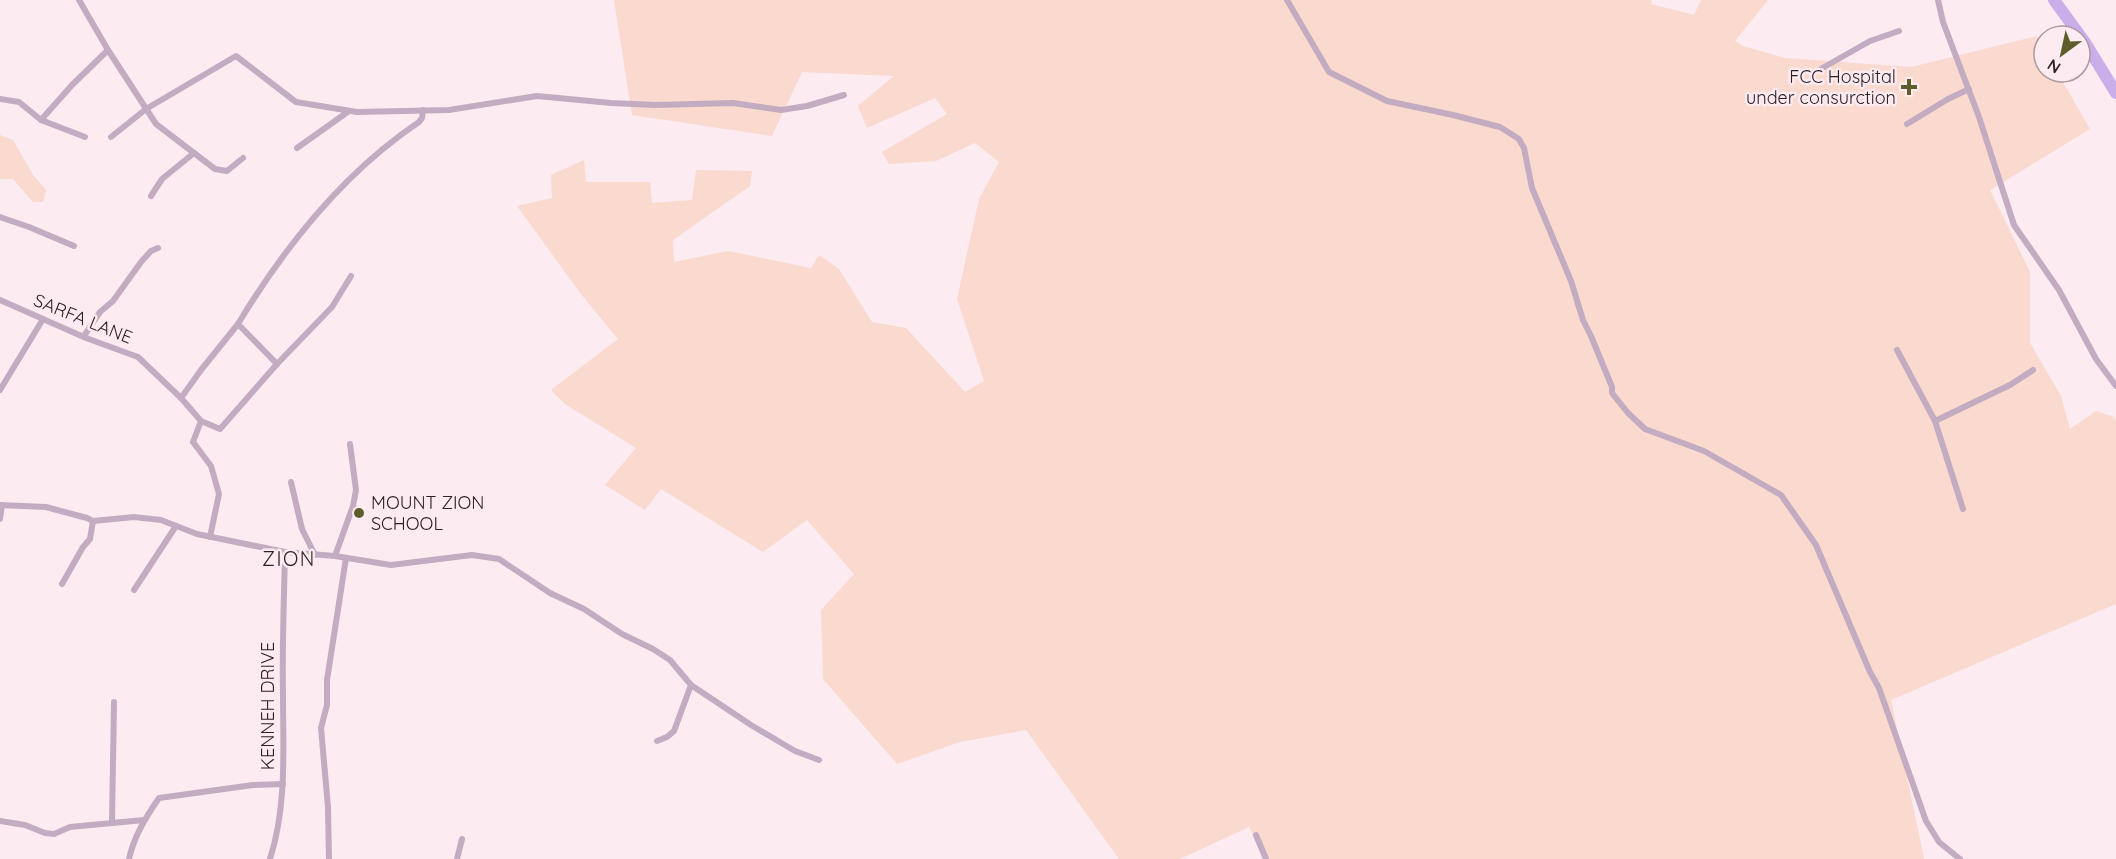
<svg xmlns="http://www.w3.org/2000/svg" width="2116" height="859" font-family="Quicksand,sans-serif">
  <rect width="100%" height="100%" fill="#fcebf1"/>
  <g fill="#fad9ce">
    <path d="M 614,0 L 1652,0 L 1651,4 L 1694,15 L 1701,0 L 1768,0 L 1735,41 L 1743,46 L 1785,58 L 1911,67 L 2037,36 L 2044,49 L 2044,72 L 2057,72 L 2090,129 L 1990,190 L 2030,272 L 2030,343 L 2061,396 L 2070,429 L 2096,411 L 2114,417 L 2116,421 L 2116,604 L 1891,700 L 1924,859 L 1265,859 L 1249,827 L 1180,859 L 1119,859 L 1026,730 L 960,742 L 897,764 L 823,679 L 821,610 L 854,574 L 807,520 L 763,552 L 661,489 L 645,510 L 605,485 L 636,448 L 565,404 L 551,390 L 618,339 L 581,294 L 517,206 L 552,198 L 551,175 L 584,160 L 586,182 L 650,182 L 652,203 L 692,200 L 696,170 L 752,171 L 750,186 L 673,240 L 674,262 L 728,251 L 811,268 L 819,255 L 839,269 L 872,322 L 906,328 L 965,392 L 984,381 L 957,299 L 979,199 L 999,162 L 975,143 L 936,161 L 889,164 L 882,152 L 947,114 L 935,98 L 867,128 L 858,106 L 894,76 L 802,72 L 772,136 L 632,115 Z"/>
    <path d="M 0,135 L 13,140 L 33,175 L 46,190 L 43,202 L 33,202 L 13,179 L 0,179 Z"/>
  </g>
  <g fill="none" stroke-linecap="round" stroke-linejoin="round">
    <path stroke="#caaee9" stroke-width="12" d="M 2054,0 L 2084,41 L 2116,93"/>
    <g stroke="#c3acc1" stroke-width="6">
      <path d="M 79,0 L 108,50 L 156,124 L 215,169 L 227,171 L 243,158"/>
      <path d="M 1287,0 L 1329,72 L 1387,101 L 1453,115 L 1500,127 L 1519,139 L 1524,148 L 1532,188 L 1571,281 L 1583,320 L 1591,336 L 1612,387 L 1612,393 L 1628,413 L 1645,429 L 1704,451 L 1781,495 L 1816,545 L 1870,672 L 1879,688 L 1926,821 L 1939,842 L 1960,859"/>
      <path d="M 1938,0 L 1943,22 L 1979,117 L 2014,225 L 2059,290 L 2096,359 L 2116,386"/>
      <path d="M 1819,70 L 1870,41 L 1899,31"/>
      <path d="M 0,99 L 19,102 L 41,120 L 85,137"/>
      <path d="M 41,120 L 72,85 L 108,50"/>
      <path d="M 1907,124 L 1948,99 L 1969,89"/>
      <path d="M 111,137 L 146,109 L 236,56 L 296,102 L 357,112 L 449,110 L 537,96 L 611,103 L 656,105 L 733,103 L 781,110 L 807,106 L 844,95"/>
      <path d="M 297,148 L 349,111"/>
      <path d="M 151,196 L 162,179 L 194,153"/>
      <path d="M 0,217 L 29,227 L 74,246"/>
      <path d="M 0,300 L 86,338 L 138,357 L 181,398 L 201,421 L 220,429 L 277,364 L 332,307 L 351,276"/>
      <path d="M 84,336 L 100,312 L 113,301 L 141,262 L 151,251 L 158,248"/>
      <path d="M 1897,350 L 1935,421 L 1963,509"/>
      <path d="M 277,364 L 238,324 C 285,246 343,173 419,122 L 422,118 L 423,110"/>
      <path d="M 0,390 L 43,319"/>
      <path d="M 181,398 L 201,370 L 238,324"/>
      <path d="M 201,421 L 193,442 L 211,466 L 219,494 L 210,537"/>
      <path d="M 1935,421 L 2010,385 L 2033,370"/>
      <path d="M 291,482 L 302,529 L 315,555"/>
      <path d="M 0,505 L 46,507 L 87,518 L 93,521 L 134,517 L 161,520 L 197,534 L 285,552 L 335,556 L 391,565 L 472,555 L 499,559 L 550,593 L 584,609 L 622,634 L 653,649 L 670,660 L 691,685 L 751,725 L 795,751 L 819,760"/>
      <path d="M 0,519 L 2,505"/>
      <path d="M 335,556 L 353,506 L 356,490 L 350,444"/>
      <path d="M 62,584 L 83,547 L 90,539 L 93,521"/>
      <path d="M 134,590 L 176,526"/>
      <path d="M 657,741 L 667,737 L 674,731 L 691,685"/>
      <path d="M 0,821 L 25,825 L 45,833 L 54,834 L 70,827 L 144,820"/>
      <path d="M 112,822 L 114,702"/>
      <path d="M 1256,835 L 1266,859"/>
      <path d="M 129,859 C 134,836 146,817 159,798 L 253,785 L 283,784"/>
      <path d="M 270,859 C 287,806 283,750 283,695 C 282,647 284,600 285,552"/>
      <path d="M 329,859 L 328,807 L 321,728 L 327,705 L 327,680 L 346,558"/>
      <path d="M 457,859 L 462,839"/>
    </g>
  </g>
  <g fill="#5c5d2a" stroke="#fcebf1" stroke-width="2">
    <path d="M1906 78h6v6h6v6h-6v6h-6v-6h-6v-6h6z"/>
    <circle cx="359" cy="513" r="6"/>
  </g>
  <g text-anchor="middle" stroke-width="5" stroke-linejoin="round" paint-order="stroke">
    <g font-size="18" fill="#2c2125" stroke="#fcebf1" text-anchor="end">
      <text x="1896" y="83">FCC Hospital<tspan x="1896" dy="21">under consurction</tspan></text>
      <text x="371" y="509" text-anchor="start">MOUNT ZION<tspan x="371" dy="21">SCHOOL</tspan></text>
    </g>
    <g font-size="18" fill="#2c2125" stroke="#fcebf1">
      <text transform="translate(83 319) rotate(22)" y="6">SARFA LANE</text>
      <text transform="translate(268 706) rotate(-90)" y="6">KENNEH DRIVE</text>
    </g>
    <g font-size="20" letter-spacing="1.5" fill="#2c2125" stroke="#fcebf1">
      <text x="289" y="566">ZION</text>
    </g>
  </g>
  <g transform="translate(2062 54) rotate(213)"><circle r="28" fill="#fcebf1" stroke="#a99a9f" stroke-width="1.5"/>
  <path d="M0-4.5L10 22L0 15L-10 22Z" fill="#5c5d2a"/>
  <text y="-9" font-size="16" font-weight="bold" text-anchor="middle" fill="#2c2125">N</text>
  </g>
</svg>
